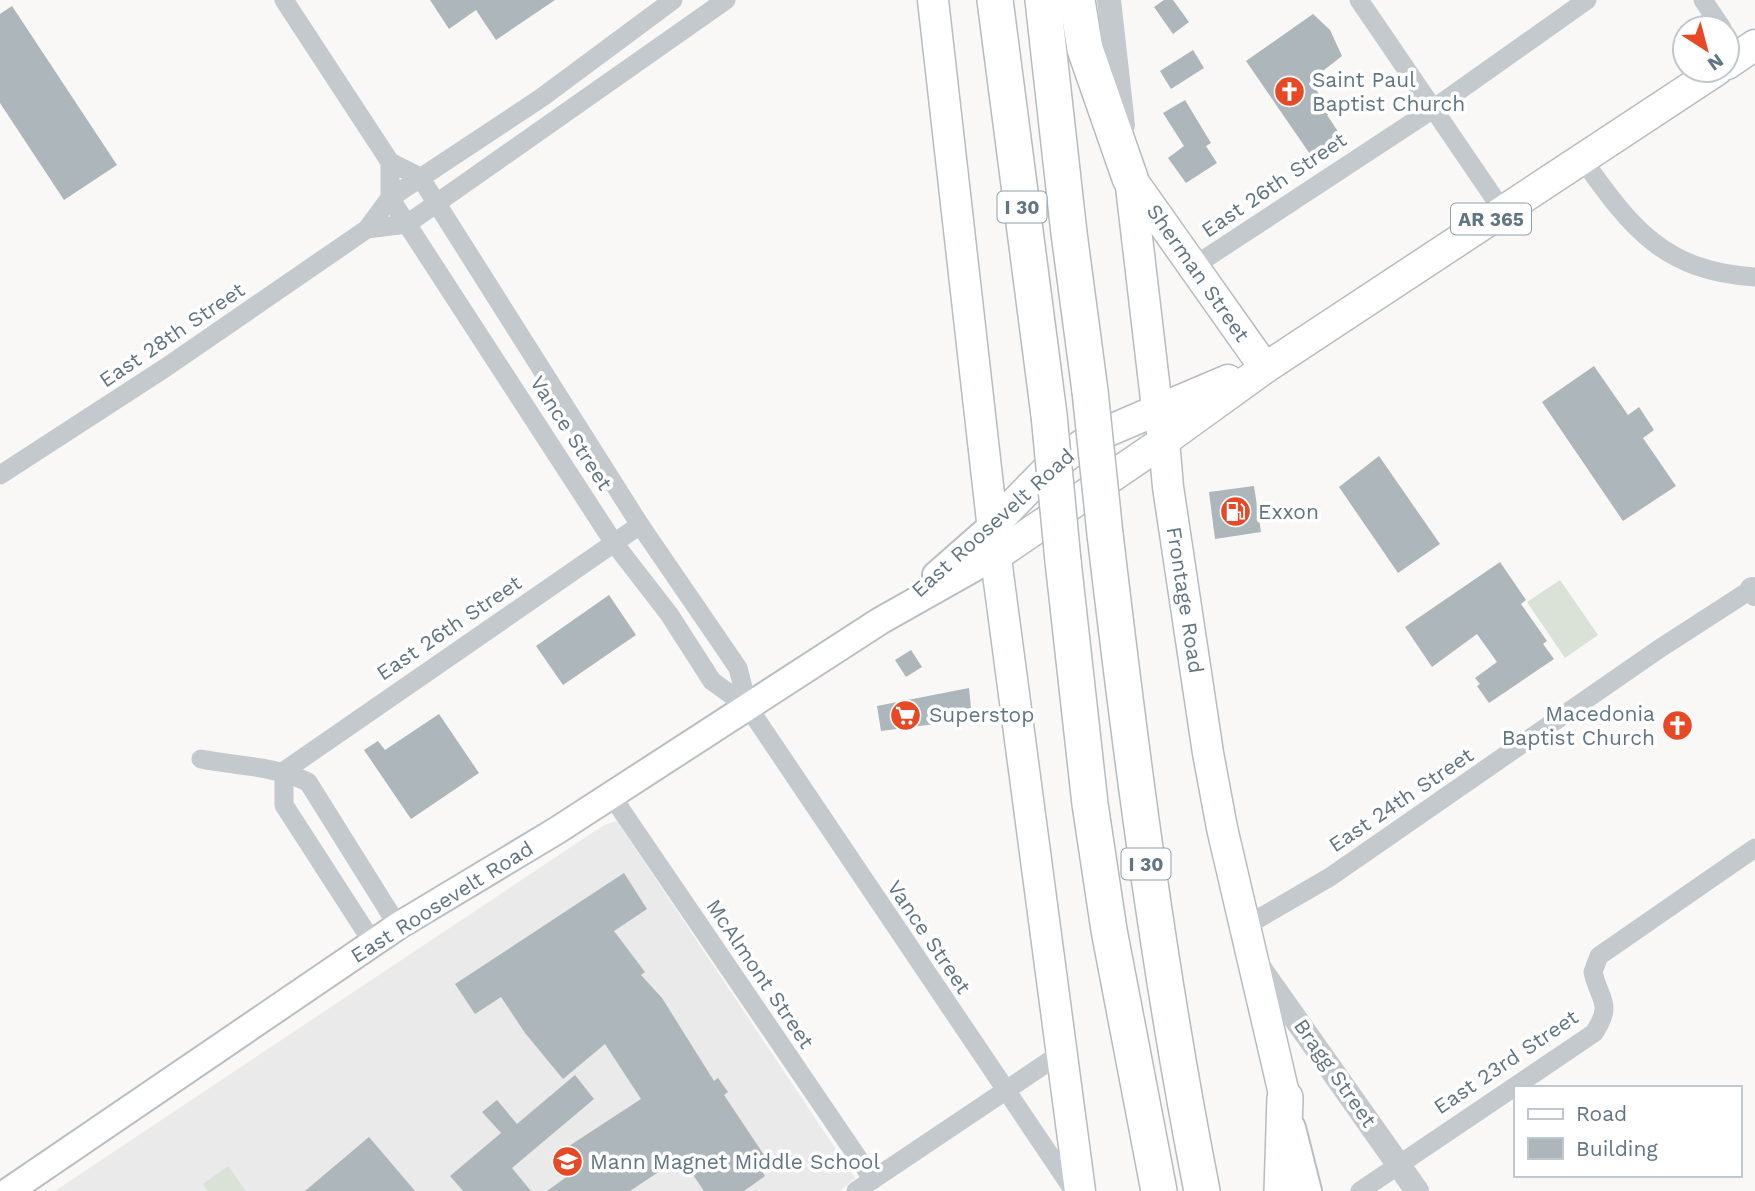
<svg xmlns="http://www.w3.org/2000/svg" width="1755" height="1191" font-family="'Work Sans',sans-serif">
  <rect width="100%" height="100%" fill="#f9f8f6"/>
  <path fill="#e9eae9" d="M 617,821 L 855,1178 L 840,1191 L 55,1191 L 604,825 Z"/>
  <g fill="#dae1d7">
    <path d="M 1560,580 L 1598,635 L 1565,658 L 1527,602 Z"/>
    <path d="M 228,1166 L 246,1191 L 208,1191 L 203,1184 Z"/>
  </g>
  <g fill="#acb6bb">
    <path d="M 430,0 L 555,0 L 496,40 L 476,10 L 449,29 Z"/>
    <path d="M 1164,0 L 1173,0 L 1189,22 L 1173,34 L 1154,7 Z"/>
    <path d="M 12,6 L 117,165 L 64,200 L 0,103 L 0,14 Z"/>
    <path d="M 1313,14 L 1330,30 L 1342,56 L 1310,81 L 1332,112 L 1327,115 L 1341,136 L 1312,157 L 1246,61 Z"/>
    <path d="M 1193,50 L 1204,68 L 1171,89 L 1160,71 Z"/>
    <path d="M 1185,100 L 1211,143 L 1206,146 L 1217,163 L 1186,183 L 1168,158 L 1184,146 L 1163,113 Z"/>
    <path d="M 1594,366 L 1628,415 L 1639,407 L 1654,430 L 1643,438 L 1676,486 L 1623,521 L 1542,402 Z"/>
    <path d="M 1379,456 L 1440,544 L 1398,573 L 1339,487 Z"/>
    <path d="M 1254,486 L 1261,532 L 1215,539 L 1209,492 Z"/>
    <path d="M 1500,562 L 1526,600 L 1521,604 L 1547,641 L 1543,644 L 1554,659 L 1489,703 L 1477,686 L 1480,684 L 1475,678 L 1497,662 L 1477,634 L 1432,667 L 1405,627 Z"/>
    <path d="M 609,595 L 636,635 L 563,685 L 536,646 Z"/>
    <path d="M 911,650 L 922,667 L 906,677 L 895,660 Z"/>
    <path d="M 969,688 L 971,708 L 933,712 L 935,724 L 881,731 L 877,706 Z"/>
    <path d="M 439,714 L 479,773 L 411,819 L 364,750 L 378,741 L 385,750 Z"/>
    <path d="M 624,873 L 647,909 L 614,931 L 645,972 L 641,975 L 662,998 L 714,1081 L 718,1078 L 728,1092 L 724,1095 L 768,1161 L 759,1167 L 765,1176 L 744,1191 L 704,1191 L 681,1157 L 630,1191 L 547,1191 L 579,1168 L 566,1148 L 641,1099 L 605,1044 L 563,1079 L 525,1033 L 501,997 L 475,1014 L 455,984 Z"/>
    <path d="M 575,1075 L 594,1099 L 512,1168 L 531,1191 L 463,1191 L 450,1176 L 501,1133 L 482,1112 L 497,1100 L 517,1124 Z"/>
    <path d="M 369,1137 L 415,1191 L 305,1191 Z"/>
  </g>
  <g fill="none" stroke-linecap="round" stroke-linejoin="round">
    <defs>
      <g id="secondary">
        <path d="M 936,575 L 993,525"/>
        <path d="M 1292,1128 L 1308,1191"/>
        <path d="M 9,1191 L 398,926 L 556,831 L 880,621 L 997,555"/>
      </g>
      <g id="primary">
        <path d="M 933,0 L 998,574 L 1080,1191"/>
        <path d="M 1727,64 L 1755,45"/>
        <path d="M 1130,178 L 1157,408 L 1164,441 L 1168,487 L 1208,753 L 1222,828 L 1285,1098"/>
        <path d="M 1132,180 L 1265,368"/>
        <path d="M 993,525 L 1050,467 L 1094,437 L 1228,380"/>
        <path d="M 997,555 L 1164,441 L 1265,368 L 1717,70"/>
      </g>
      <g id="motorway">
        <path d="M 995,0 L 1049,415"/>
        <path d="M 1043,0 L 1069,233 L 1090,391"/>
        <path d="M 1077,0 L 1085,49 L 1130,178"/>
        <path d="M 1105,534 C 1131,754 1159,973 1202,1191"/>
        <path d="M 1063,561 L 1090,804 L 1109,930 L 1159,1191"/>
        <path d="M 1282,1191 L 1285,1098"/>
      </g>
    </defs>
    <use href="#secondary" stroke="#b8bec2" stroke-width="30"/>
    <use href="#primary" stroke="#b7bcc0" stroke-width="33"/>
    <use href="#motorway" stroke="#b6bbbe" stroke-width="38"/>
    <g stroke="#c3c9cc" stroke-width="19">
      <path d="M 284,0 L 390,162 L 420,177 L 640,525 L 738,668 L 748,707 L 1074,1191"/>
      <path d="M 1359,0 L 1503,211"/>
      <path d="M 1703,0 L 1722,28"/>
      <path d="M 1582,159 C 1632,228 1663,271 1755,277"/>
      <path d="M 390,162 L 390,198 L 614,543 L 669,614 L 712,681 L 748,707"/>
      <path d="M 367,229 L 407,224 L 726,0"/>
      <path d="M 1194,266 L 1433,109 L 1587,0"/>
      <path d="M 0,475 L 165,368 L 367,229 L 390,198 L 541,98 L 673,0"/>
      <path d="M 201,759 C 237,766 275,766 308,782 L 398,926"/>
      <path d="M 284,771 L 640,525"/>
      <path d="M 284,771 L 284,805 L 373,943"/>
      <path d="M 611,795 L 873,1180"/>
      <path d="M 1244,927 L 1330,877 L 1659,649 L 1755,587"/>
      <path d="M 856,1191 L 1063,1052"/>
      <path d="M 1360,1191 L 1594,1033 C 1614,1003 1599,1000 1593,972 L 1599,956 L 1755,848"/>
    </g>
    <g stroke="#c3c9cc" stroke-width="24">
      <path d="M 1109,0 L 1123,125"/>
      <path d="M 1752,589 L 1755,594"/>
      <path d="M 1256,963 L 1417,1191"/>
    </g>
    <use href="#secondary" stroke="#fff" stroke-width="26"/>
    <use href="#primary" stroke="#fff" stroke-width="30"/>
    <use href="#motorway" stroke="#fff" stroke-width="35"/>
    <defs>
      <g id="motorway-bridge">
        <path d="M 1090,391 L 1105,534"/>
        <path d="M 1049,415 L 1063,561"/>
      </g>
    </defs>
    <use href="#motorway-bridge" stroke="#b6bbbe" stroke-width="38" stroke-linecap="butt"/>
    <use href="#motorway-bridge" stroke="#fff" stroke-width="35"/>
  </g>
  <defs>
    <symbol id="church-disc" viewBox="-11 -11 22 22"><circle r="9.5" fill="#e94825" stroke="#fff"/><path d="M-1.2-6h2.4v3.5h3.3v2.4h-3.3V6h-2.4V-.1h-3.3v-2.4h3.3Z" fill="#fff"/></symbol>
    <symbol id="fuel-disc" viewBox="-11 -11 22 22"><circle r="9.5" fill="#e94825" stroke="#fff"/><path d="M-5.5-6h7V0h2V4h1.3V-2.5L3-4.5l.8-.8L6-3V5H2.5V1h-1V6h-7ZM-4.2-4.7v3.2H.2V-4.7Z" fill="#fff"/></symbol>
    <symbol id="supermarket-disc" viewBox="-11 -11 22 22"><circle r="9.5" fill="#e94825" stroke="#fff"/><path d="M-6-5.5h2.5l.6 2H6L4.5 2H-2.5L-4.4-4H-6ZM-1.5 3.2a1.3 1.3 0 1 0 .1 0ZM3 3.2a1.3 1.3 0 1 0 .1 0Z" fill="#fff"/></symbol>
    <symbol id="school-disc" viewBox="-11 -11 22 22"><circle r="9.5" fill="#e94825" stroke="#fff"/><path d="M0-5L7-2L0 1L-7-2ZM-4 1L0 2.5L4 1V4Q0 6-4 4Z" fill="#fff"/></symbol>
  </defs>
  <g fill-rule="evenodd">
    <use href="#church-disc" x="1272" y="74" width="35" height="35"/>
    <use href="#fuel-disc" x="1218" y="494" width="35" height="35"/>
    <use href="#supermarket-disc" x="888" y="698" width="35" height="35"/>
    <use href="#church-disc" x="1660" y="708" width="35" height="35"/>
    <use href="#school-disc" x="550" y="1144" width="35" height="35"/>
  </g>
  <g text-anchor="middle" stroke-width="7" stroke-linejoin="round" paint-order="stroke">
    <g fill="#fff" stroke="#919fa8" stroke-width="2">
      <rect x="997.5" y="191.5" width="49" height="31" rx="5"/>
      <rect x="1451" y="203.5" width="80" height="31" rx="5"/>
      <rect x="1121.5" y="848.5" width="49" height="31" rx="5"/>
    </g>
    <g font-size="19" font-weight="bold" fill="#627682">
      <text x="1022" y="214">I 30</text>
      <text x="1491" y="226">AR 365</text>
      <text x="1146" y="871">I 30</text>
    </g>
    <g font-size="21" fill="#627682" stroke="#fff" text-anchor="start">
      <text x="1312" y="87">Saint Paul<tspan x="1312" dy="24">Baptist Church</tspan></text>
      <text x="1258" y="519">Exxon</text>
      <text x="1655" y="721" text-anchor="end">Macedonia<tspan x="1655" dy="24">Baptist Church</tspan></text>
      <text x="929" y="722">Superstop</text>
      <text x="590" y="1169">Mann Magnet Middle School</text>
    </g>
    <g font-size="21" fill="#627682" stroke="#fff">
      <text transform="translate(1274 185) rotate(-34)" y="7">East 26th Street</text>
      <text transform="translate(1198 273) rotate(55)" y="7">Sherman Street</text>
      <text transform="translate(172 335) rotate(-34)" y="7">East 28th Street</text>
      <text transform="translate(571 433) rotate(57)" y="7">Vance Street</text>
      <text transform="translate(993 523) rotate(-42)" y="7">East Roosevelt Road</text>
      <text transform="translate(1185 600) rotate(81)" y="7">Frontage Road</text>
      <text transform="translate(449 628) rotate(-34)" y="7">East 26th Street</text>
      <text transform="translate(1401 800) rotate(-34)" y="7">East 24th Street</text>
      <text transform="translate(442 902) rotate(-32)" y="7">East Roosevelt Road</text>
      <text transform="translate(929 937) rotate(56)" y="7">Vance Street</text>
      <text transform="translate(760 974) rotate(56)" y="7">McAlmont Street</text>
      <text transform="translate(1506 1062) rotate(-34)" y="7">East 23rd Street</text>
      <text transform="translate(1335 1073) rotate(55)" y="7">Bragg Street</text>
    </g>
  </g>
  <rect x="1514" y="1086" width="228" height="91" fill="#ffffff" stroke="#c0c8cd" stroke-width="2"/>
  <rect x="1528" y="1109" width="35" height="10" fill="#ffffff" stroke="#c0c8cd" stroke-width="2"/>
  <text x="1576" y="1121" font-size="21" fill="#627682">Road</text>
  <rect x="1528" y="1138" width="35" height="21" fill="#acb6bb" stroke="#c0c8cd" stroke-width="2"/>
  <text x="1576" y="1156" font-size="21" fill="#627682">Building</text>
  <g transform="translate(1706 49) rotate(144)"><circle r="33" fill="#ffffff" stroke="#c0c8cd" stroke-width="2"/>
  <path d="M0-5L12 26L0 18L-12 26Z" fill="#e94825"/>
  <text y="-10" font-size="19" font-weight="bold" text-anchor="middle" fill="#627682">N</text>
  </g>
</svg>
